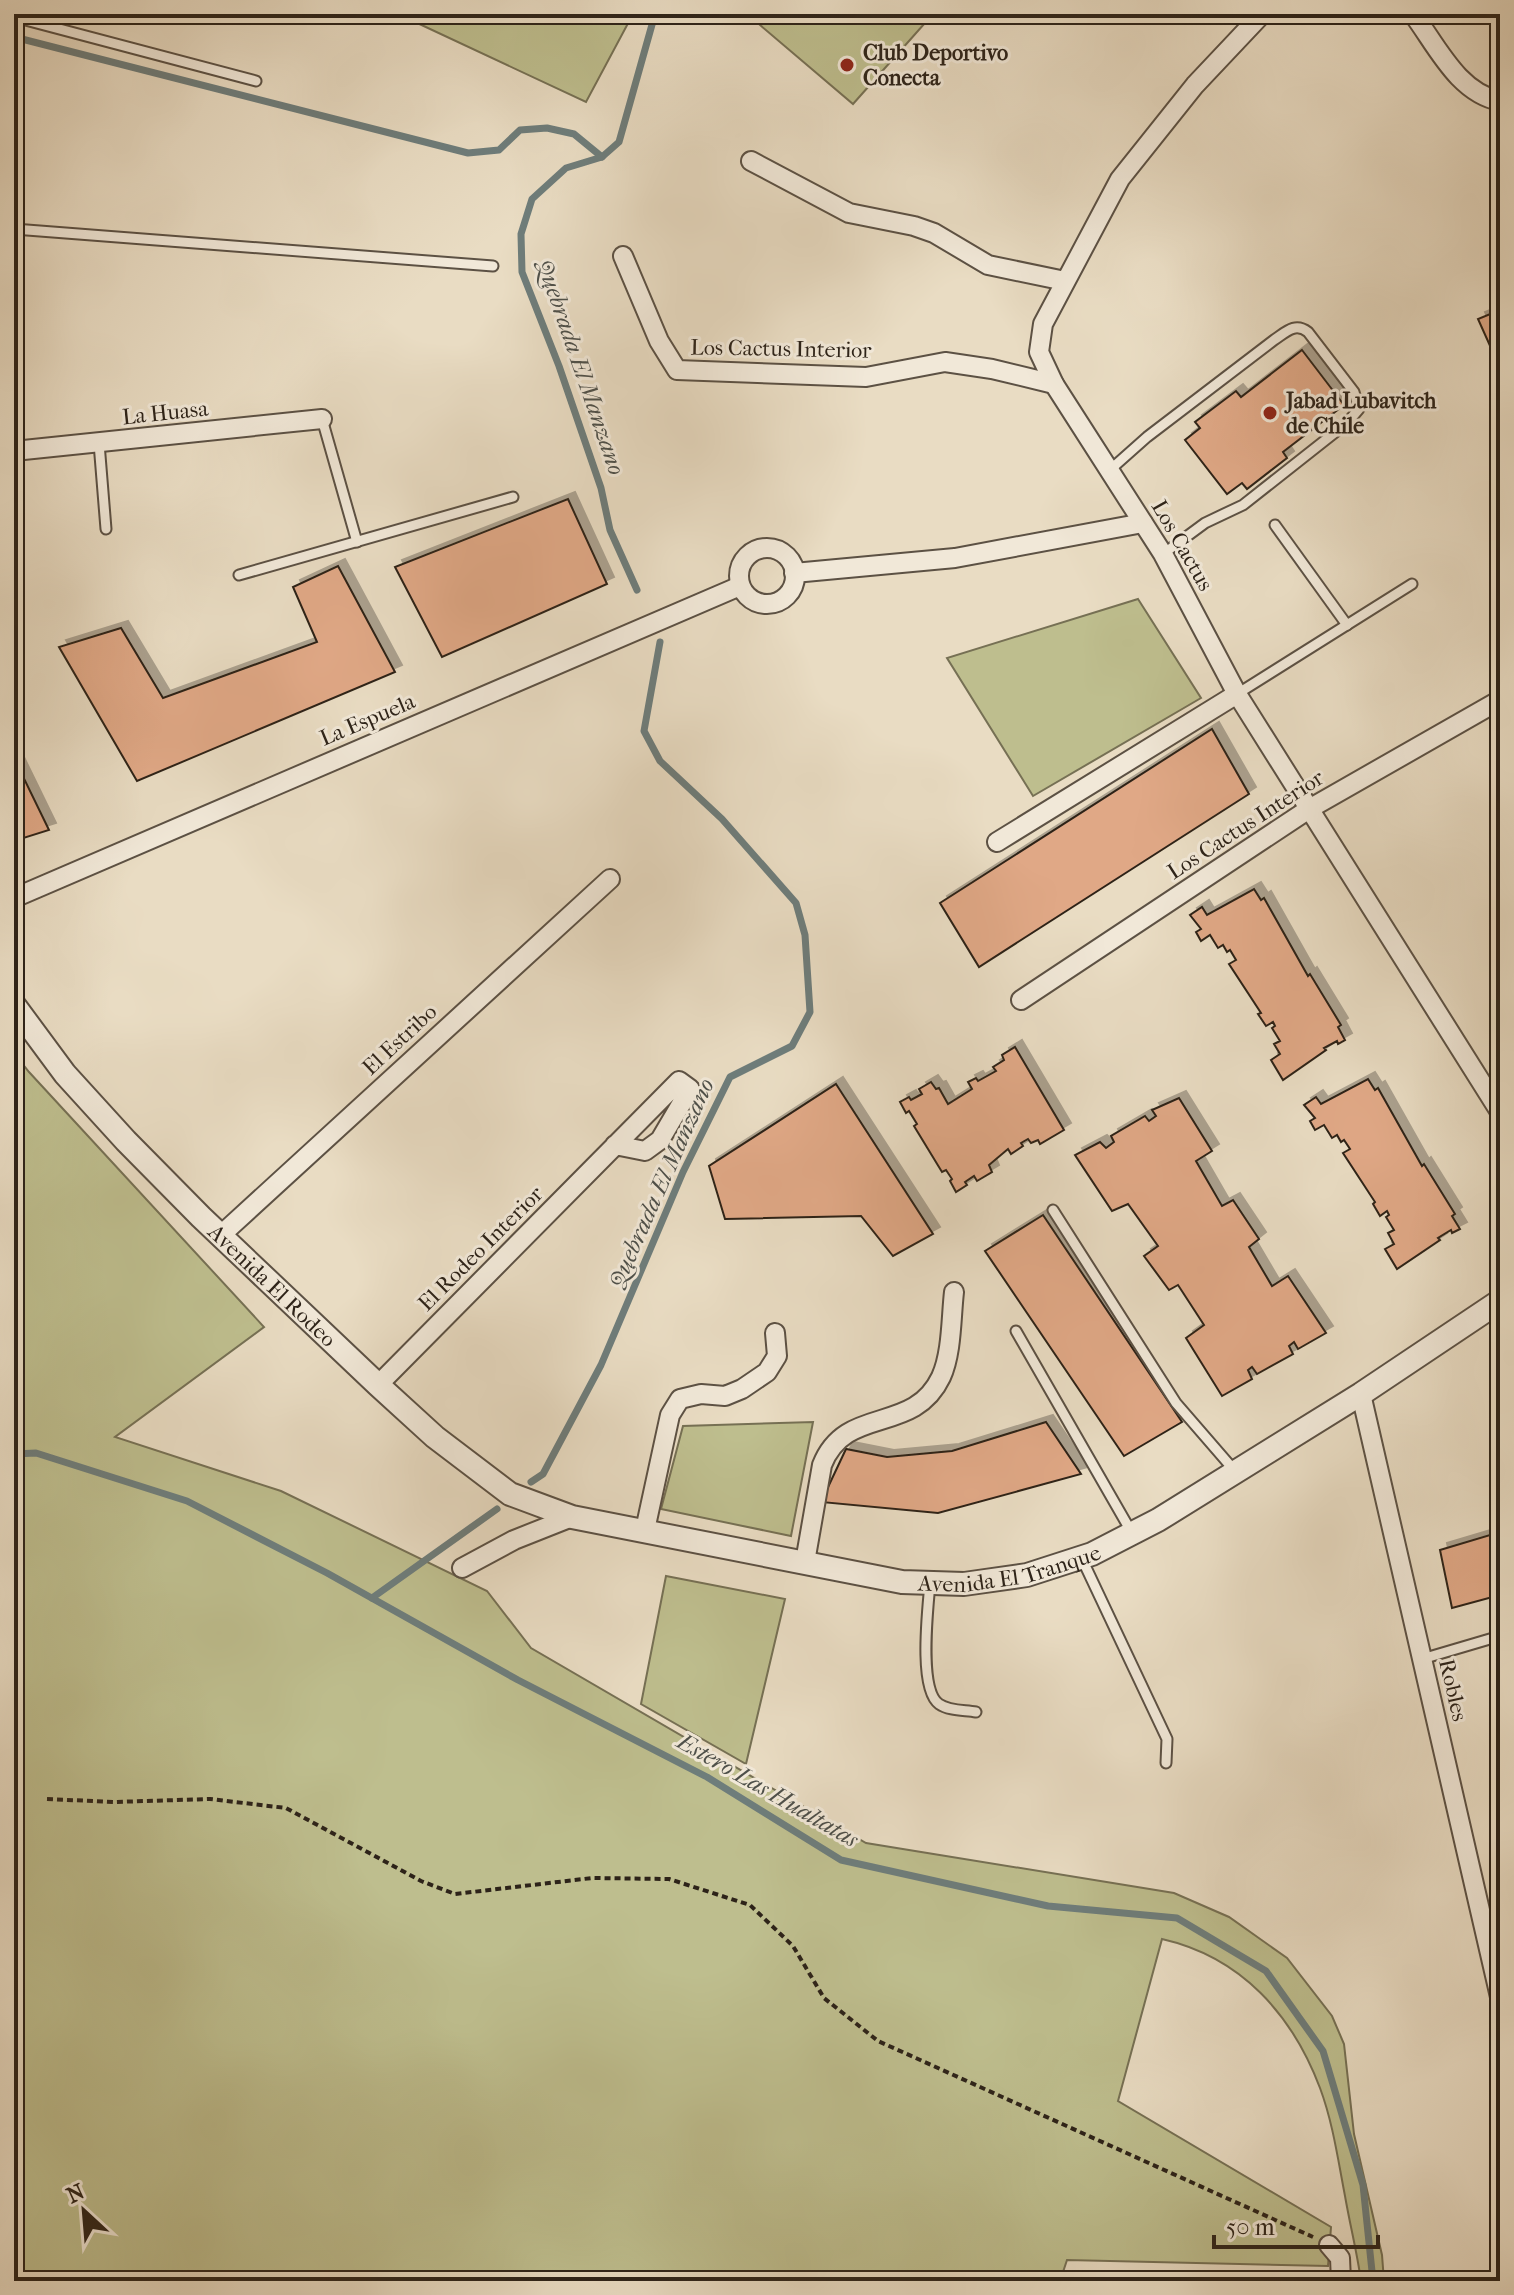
<svg xmlns="http://www.w3.org/2000/svg" width="1514" height="2295" font-family="'IM FELL French Canon',serif">
  <defs>
    <filter id="shadow"><feDropShadow dx="7" dy="-7" stdDeviation="0" flood-color="#0004"/></filter>
  </defs>
  <rect width="100%" height="100%" fill="#e9dcc3"/>
  <filter id="stains"><feTurbulence type="fractalNoise" baseFrequency=".0025" numOctaves="4"/><feColorMatrix values="0 0 0 0 .2 0 0 0 0 .09 0 0 0 0 .02 0 0 0 .5 -.17"/></filter>
  <radialGradient id="worn" r=".72"><stop offset=".6" stop-color="#630" stop-opacity="0"/><stop offset="1" stop-color="#630" stop-opacity=".3"/></radialGradient>
  <g fill="#bebe8e" stroke="#767054" stroke-width="2">
    <path d="M 398,14 L 633,14 L 586,102 Z"/>
    <path d="M 770,14 L 933,14 L 853,104 L 760,25 Z"/>
    <path d="M 1138,599 L 1201,698 L 1033,796 L 947,658 Z"/>
    <path d="M 14,1053 L 29,1072 L 264,1327 L 115,1437 L 281,1491 L 487,1591 L 531,1648 L 866,1843 L 1174,1893 L 1229,1917 L 1287,1958 L 1332,2016 L 1344,2044 L 1354,2134 L 1382,2255 L 1384,2281 L 1361,2281 C 1357,2252 1350,2225 1345,2196 C 1338,2160 1333,2123 1320,2088 C 1292,2014 1241,1957 1162,1939 L 1118,2101 L 1331,2227 L 1328,2266 L 1067,2260 L 1060,2281 L 14,2281 Z"/>
    <path d="M 813,1422 L 791,1536 L 661,1509 L 683,1426 Z"/>
    <path d="M 666,1576 L 785,1599 L 746,1764 L 641,1704 Z"/>
  </g>
  <g fill="none" stroke-linecap="round" stroke-linejoin="round">
    <g stroke="#6e7d7b" stroke-width="7">
      <path d="M 14,37 L 468,153 L 499,150 L 520,130 L 547,128 L 574,134 L 602,157"/>
      <path d="M 637,590 L 610,530 L 601,488 L 559,366 L 522,272 L 521,234 L 532,199 L 566,168 L 602,157 L 619,142 L 655,14"/>
      <path d="M 14,1454 L 36,1453 L 187,1501 L 327,1573 L 518,1680 L 707,1777 L 841,1860 L 1048,1906 L 1177,1918 L 1266,1971 L 1323,2051 L 1363,2185 L 1373,2281"/>
      <path d="M 531,1482 L 543,1474 L 601,1365 L 683,1172 L 730,1077 L 792,1046 L 810,1012 L 805,935 L 796,903 L 722,819 L 660,761 L 644,731 L 660,642"/>
      <path d="M 372,1598 L 497,1509"/>
    </g>
  </g>
  <g fill="#e0a886" stroke="#2d2319" stroke-width="2" filter="url(#shadow)">
    <path d="M 1500,310 L 1500,368 L 1478,319 Z"/>
    <path d="M 1302,350 L 1344,405 L 1283,452 L 1287,458 L 1247,489 L 1242,483 L 1227,494 L 1185,440 L 1200,428 L 1195,422 L 1236,391 L 1241,397 Z"/>
    <path d="M 568,499 L 607,584 L 442,657 L 395,567 Z"/>
    <path d="M 338,566 L 395,672 L 137,781 L 59,647 L 121,628 L 163,698 L 317,642 L 293,587 Z"/>
    <path d="M 1212,729 L 1249,794 L 979,967 L 940,903 Z"/>
    <path d="M 14,758 L 49,830 L 14,841 Z"/>
    <path d="M 1254,889 L 1261,900 L 1264,898 L 1308,976 L 1310,974 L 1341,1025 L 1338,1027 L 1345,1040 L 1338,1044 L 1337,1041 L 1324,1048 L 1326,1050 L 1283,1080 L 1271,1060 L 1280,1054 L 1274,1044 L 1280,1041 L 1272,1028 L 1275,1026 L 1273,1022 L 1266,1026 L 1258,1014 L 1261,1013 L 1229,964 L 1236,960 L 1230,950 L 1227,952 L 1223,945 L 1218,948 L 1210,935 L 1201,941 L 1196,932 L 1201,929 L 1190,915 L 1202,907 L 1207,915 Z"/>
    <path d="M 1015,1047 L 1064,1130 L 1040,1144 L 1038,1140 L 1031,1143 L 1028,1139 L 1021,1143 L 1023,1146 L 1011,1154 L 1008,1149 L 989,1165 L 992,1172 L 977,1181 L 974,1176 L 965,1182 L 967,1185 L 956,1192 L 950,1181 L 952,1179 L 946,1170 L 942,1172 L 914,1126 L 917,1124 L 909,1111 L 906,1113 L 900,1102 L 909,1097 L 911,1100 L 922,1094 L 919,1089 L 931,1082 L 936,1089 L 939,1088 L 948,1104 L 972,1089 L 968,1082 L 976,1078 L 978,1081 L 996,1071 L 993,1067 L 1004,1060 L 1002,1055 Z"/>
    <path d="M 1368,1079 L 1375,1090 L 1378,1088 L 1422,1166 L 1424,1164 L 1455,1214 L 1452,1216 L 1460,1229 L 1452,1233 L 1451,1230 L 1438,1238 L 1440,1240 L 1397,1269 L 1385,1249 L 1394,1244 L 1388,1233 L 1394,1230 L 1386,1217 L 1389,1215 L 1387,1211 L 1380,1216 L 1373,1204 L 1375,1202 L 1343,1153 L 1350,1149 L 1344,1140 L 1341,1142 L 1337,1135 L 1332,1138 L 1324,1125 L 1315,1130 L 1310,1121 L 1315,1118 L 1304,1105 L 1316,1097 L 1321,1104 Z"/>
    <path d="M 836,1084 L 933,1234 L 893,1256 L 861,1216 L 725,1219 L 709,1166 Z"/>
    <path d="M 1179,1098 L 1212,1151 L 1196,1161 L 1222,1206 L 1233,1200 L 1259,1239 L 1249,1247 L 1272,1286 L 1288,1276 L 1326,1333 L 1298,1349 L 1294,1342 L 1289,1346 L 1293,1354 L 1257,1374 L 1252,1367 L 1248,1370 L 1252,1379 L 1222,1396 L 1186,1338 L 1204,1325 L 1178,1285 L 1169,1290 L 1144,1256 L 1158,1246 L 1128,1204 L 1112,1211 L 1075,1155 L 1100,1142 L 1106,1148 L 1114,1142 L 1111,1136 L 1145,1116 L 1149,1121 L 1156,1116 L 1152,1110 Z"/>
    <path d="M 1043,1215 L 1182,1422 L 1124,1456 L 985,1251 Z"/>
    <path d="M 1046,1422 L 1081,1474 L 938,1513 L 821,1502 L 846,1449 L 887,1457 L 952,1451 Z"/>
    <path d="M 1500,1532 L 1500,1595 L 1452,1608 L 1440,1550 Z"/>
  </g>
  <g fill="none" stroke-linecap="round" stroke-linejoin="round">
    <defs>
      <g id="service">
        <path d="M 14,17 L 256,81"/>
        <path d="M 14,229 L 493,266"/>
        <path d="M 322,419 L 357,542"/>
        <path d="M 99,443 L 106,529"/>
        <path d="M 1111,469 L 1147,437 L 1274,340 C 1286,332 1295,322 1308,332 L 1354,392 L 1359,409 L 1347,423 L 1243,505 L 1205,523 L 1163,554"/>
        <path d="M 1275,525 L 1347,625"/>
        <path d="M 239,575 L 513,497"/>
        <path d="M 1237,694 L 1412,584"/>
        <path d="M 1053,1210 L 1176,1403 L 1234,1470"/>
        <path d="M 1016,1331 L 1132,1533"/>
        <path d="M 1082,1559 L 1167,1739 L 1166,1763"/>
        <path d="M 930,1583 C 928,1608 918,1689 939,1704 C 949,1711 964,1710 976,1712"/>
        <path d="M 1422,1659 L 1500,1636"/>
      </g>
      <g id="minor">
        <path d="M 1262,14 L 1195,85 L 1120,179 L 1043,324 L 1039,352 L 1054,384 L 1163,554 L 1237,694 L 1500,1112"/>
        <path d="M 1413,14 C 1437,46 1458,93 1500,101"/>
        <path d="M 751,161 L 849,213 L 914,226 L 934,233 L 988,265 L 1065,281"/>
        <path d="M 623,256 L 659,341 L 677,370 L 866,377 L 945,362 L 992,369 L 1054,384"/>
        <path d="M 14,451 L 322,419"/>
        <circle cx="767" cy="576" r="28"/>
        <path d="M 794,573 L 955,558 L 1143,523"/>
        <path d="M 997,842 L 1237,694"/>
        <path d="M 14,898 L 740,586"/>
        <path d="M 1021,1000 L 1309,809 L 1500,700"/>
        <path d="M 221,1235 L 610,879"/>
        <path d="M 378,1385 L 679,1081 L 690,1089 L 660,1140 L 645,1151 L 615,1145"/>
        <path d="M 1361,1394 L 1500,1997"/>
        <path d="M 645,1530 L 670,1415 L 680,1399 L 701,1394 L 725,1396 L 742,1389 L 767,1372 L 777,1356 L 775,1333"/>
        <path d="M 805,1562 L 822,1465 C 846,1404 913,1436 941,1377 C 952,1353 951,1318 954,1292"/>
        <path d="M 462,1568 L 514,1540 L 572,1517"/>
        <path d="M 1329,2245 L 1340,2258 L 1341,2281"/>
      </g>
      <g id="tertiary">
        <path id="s1" d="M 14,1005 L 65,1074 L 126,1141 L 201,1217 L 378,1385 L 435,1437 L 510,1494 L 572,1517 L 902,1582 L 964,1584 L 1027,1575 L 1092,1554 L 1158,1520 L 1361,1394 L 1500,1301"/>
      </g>
    </defs>
    <use href="#service" stroke="#5c5144" stroke-width="13"/>
    <use href="#minor" stroke="#5c5144" stroke-width="22"/>
    <use href="#tertiary" stroke="#5c5144" stroke-width="26"/>
    <path stroke="#2d2319" stroke-width="4" stroke-dasharray="6 4" stroke-linecap="butt" d="M 47,1799 L 115,1802 L 210,1799 L 286,1808 L 421,1881 L 455,1894 L 592,1878 L 669,1879 L 750,1905 L 793,1946 L 824,1998 L 878,2041 L 1313,2237"/>
    <use href="#service" stroke="#f1e8d8" stroke-width="9"/>
    <use href="#minor" stroke="#f1e8d8" stroke-width="18"/>
    <use href="#tertiary" stroke="#f1e8d8" stroke-width="22"/>
  </g>
  <g fill="#8f2418" stroke="#f1e8d8" stroke-width="3">
    <circle cx="847" cy="65" r="8"/>
    <circle cx="1270" cy="413" r="8"/>
  </g>
  <g text-anchor="middle" stroke-width="6" stroke-linejoin="round" paint-order="stroke">
    <g font-size="22" font-weight="bold" fill="#2d2319" stroke="#f1e8d8" text-anchor="start">
      <text x="863" y="60">Club Deportivo<tspan x="863" dy="25">Conecta</tspan></text>
      <text x="1286" y="408">Jabad Lubavitch<tspan x="1286" dy="25">de Chile</tspan></text>
    </g>
    <g font-size="22" fill="#2d2319" stroke="#f1e8d8">
      <text transform="translate(781 348) rotate(1)" y="8">Los Cactus Interior</text>
      <text transform="translate(165 412) rotate(-6)" y="8">La Huasa</text>
      <text transform="translate(1183 545) rotate(60)" y="8">Los Cactus</text>
      <text transform="translate(367 719) rotate(-23)" y="8">La Espuela</text>
      <text transform="translate(1245 824) rotate(-33)" y="8">Los Cactus Interior</text>
      <text transform="translate(399 1039) rotate(-43)" y="8">El Estribo</text>
      <text transform="translate(480 1248) rotate(-45)" y="8">El Rodeo Interior</text>
      <text dy="8" stroke="none"><textPath href="#s1" startOffset="382">Avenida El Rodeo</textPath></text>
      <text dy="8" stroke="none"><textPath href="#s1" startOffset="1210">Avenida El Tranque</textPath></text>
      <text transform="translate(1454 1690) rotate(77)" y="8">Robles</text>
    </g>
    <g font-size="24" font-style="italic" fill="#4e504a" stroke="#f1e8d8">
      <text transform="translate(581 367) rotate(71)" y="8">Quebrada El Manzano</text>
      <text transform="translate(661 1183) rotate(-66)" y="8">Quebrada El Manzano</text>
      <text transform="translate(768 1790) rotate(30)" y="8">Estero Las Hualtatas</text>
    </g>
  </g>
  <rect width="1514" height="2295" fill="none" stroke="#e9dcc3" stroke-width="48"/>
  <rect x="16" y="16" width="1482" height="2263" fill="none" stroke="#2d2319" stroke-width="4"/>
  <rect x="24" y="24" width="1466" height="2247" fill="none" stroke="#2d2319" stroke-width="2"/>
  <g transform="translate(84 2211) rotate(334)" stroke="#f1e8d8" stroke-width="6" paint-order="stroke">
  <path d="M0-6L14 30L0 20L-14 30Z" fill="#2d2319"/>
  <text y="-12" font-size="22" font-weight="bold" text-anchor="middle" fill="#2d2319">N</text>
  </g>
  <path d="M1214 2235v12h164v-12" fill="none" stroke="#2d2319" stroke-width="4"/>
  <text x="1226" y="2235" font-size="24" fill="#2d2319" stroke="#f1e8d8" stroke-width="6" paint-order="stroke">50 m</text>
  <rect width="100%" height="100%" filter="url(#stains)"/>
  <rect width="100%" height="100%" fill="url(#worn)"/>
</svg>
